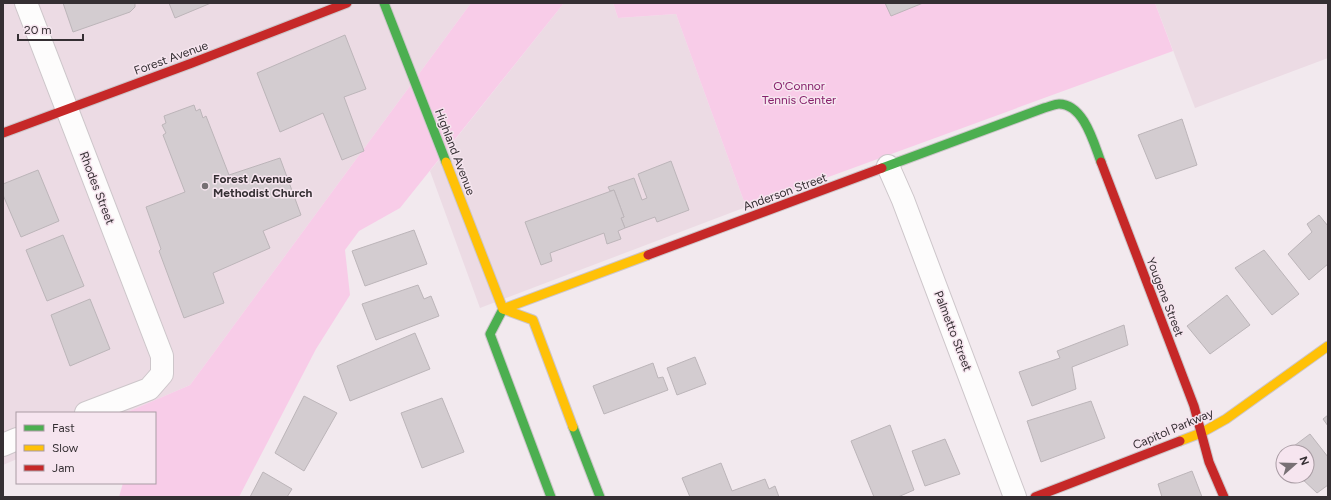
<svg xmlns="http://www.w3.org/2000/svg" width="1331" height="500" font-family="Figtree,sans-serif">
  <rect width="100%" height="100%" fill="#f2e9ee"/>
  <g fill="#ecdbe4">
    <path d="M 3,3 L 471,3 L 190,385 L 125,413 L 17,413 L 17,459 L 3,465 Z"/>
    <path d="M 564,3 L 613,3 L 618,18 L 676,14 L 746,207 L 480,308 L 430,171 Z"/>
    <path d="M 1155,3 L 1328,3 L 1328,58 L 1195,108 Z"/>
  </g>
  <g fill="#f8cce8">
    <path d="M 471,3 L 564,3 L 400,208 L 359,231 L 345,250 L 350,295 L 316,349 L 239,497 L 119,497 L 123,483 L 155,483 L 155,413 L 125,413 L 190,385 Z"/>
    <path d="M 613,3 L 1155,3 L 1173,51 L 746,207 L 676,14 L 618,18 Z"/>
  </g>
  <g fill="#d3ccd0" stroke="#bcb5b9">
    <path d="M 63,3 L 135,3 L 135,7 L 130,12 L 73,32 Z"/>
    <path d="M 169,3 L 211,3 L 175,18 Z"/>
    <path d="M 885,3 L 923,3 L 891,16 Z"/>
    <path d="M 345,35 L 366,89 L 344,97 L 364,151 L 342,160 L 323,113 L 280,132 L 257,73 Z"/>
    <path d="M 194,105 L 196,111 L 200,109 L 203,118 L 206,116 L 229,175 L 280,158 L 301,215 L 263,231 L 270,248 L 213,273 L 224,303 L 184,318 L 159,251 L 161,249 L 146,207 L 185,192 L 163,135 L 166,133 L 162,125 L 166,123 L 164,116 Z"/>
    <path d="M 1182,119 L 1197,165 L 1156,179 L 1138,135 Z"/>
    <path d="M 671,161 L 689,210 L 657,222 L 655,217 L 625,228 L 621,218 L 624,217 L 614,190 L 610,191 L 608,187 L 634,178 L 642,200 L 647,198 L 638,174 Z"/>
    <path d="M 38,170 L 59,221 L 21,237 L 3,195 L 3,184 Z"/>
    <path d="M 614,190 L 624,217 L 621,218 L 625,228 L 618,231 L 621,239 L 607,244 L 604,233 L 550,253 L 552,261 L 541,265 L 525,222 Z"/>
    <path d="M 1319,215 L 1328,226 L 1328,264 L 1309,280 L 1288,254 L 1312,232 L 1307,224 Z"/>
    <path d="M 414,230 L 427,264 L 365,286 L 352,251 Z"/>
    <path d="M 63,235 L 84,286 L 47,301 L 26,250 Z"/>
    <path d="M 1264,250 L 1299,294 L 1272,315 L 1235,268 Z"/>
    <path d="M 418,285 L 424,299 L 431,296 L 439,316 L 376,340 L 362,304 Z"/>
    <path d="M 1227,295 L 1250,325 L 1210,354 L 1187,326 Z"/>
    <path d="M 90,299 L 110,349 L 70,366 L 51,315 Z"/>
    <path d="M 1124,325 L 1128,345 L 1072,367 L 1076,389 L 1032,406 L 1019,372 L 1060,358 L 1057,351 Z"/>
    <path d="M 415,333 L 430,369 L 350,401 L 337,366 Z"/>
    <path d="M 695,357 L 706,384 L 677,395 L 667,368 Z"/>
    <path d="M 653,363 L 658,378 L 663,377 L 668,390 L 604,414 L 593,386 Z"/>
    <path d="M 304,396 L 337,413 L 304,471 L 275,453 Z"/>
    <path d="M 442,398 L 464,452 L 422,468 L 401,413 Z"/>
    <path d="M 1091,401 L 1105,438 L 1041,462 L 1027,421 Z"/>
    <path d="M 1328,415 L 1328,426 L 1323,419 Z"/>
    <path d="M 890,425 L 914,490 L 898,497 L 874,497 L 851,441 Z"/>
    <path d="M 1310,434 L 1328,457 L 1328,485 L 1317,493 L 1299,476 L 1307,476 L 1307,452 L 1286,452 Z"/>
    <path d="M 945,439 L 960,474 L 925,486 L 912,451 Z"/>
    <path d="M 721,463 L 732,491 L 765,479 L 769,489 L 775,486 L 779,497 L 690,497 L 682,478 Z"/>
    <path d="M 1192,471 L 1202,497 L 1162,497 L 1158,484 Z"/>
    <path d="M 263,472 L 292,489 L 287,497 L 250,497 Z"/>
  </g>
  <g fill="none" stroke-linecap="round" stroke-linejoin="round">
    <defs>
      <g id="street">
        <path d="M 26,3 L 162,356 L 162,374 L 149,389 L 86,413"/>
        <path d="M 888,166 L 903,200 L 1015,497"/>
        <path d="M 3,445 L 17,439"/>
      </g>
      <g id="fast">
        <path d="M 384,3 L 446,162"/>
        <path d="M 882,168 L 1044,108 C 1049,107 1055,104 1059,104 C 1084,104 1094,144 1101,162"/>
        <path d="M 503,309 L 490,334 L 551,497"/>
        <path d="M 573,427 L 600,497"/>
      </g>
      <g id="slow">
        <path d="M 446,162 L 503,309 L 533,320 L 573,427"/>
        <path d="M 503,309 L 648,255"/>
        <path d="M 1180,441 L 1201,433 L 1226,419 L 1328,346"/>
      </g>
      <g id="jam">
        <path d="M 3,133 L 192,63 L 347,3"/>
        <path d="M 1101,162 L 1194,406 L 1209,462 L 1224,497"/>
        <path d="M 648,255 L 882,168"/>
        <path d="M 1035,497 L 1180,441"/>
      </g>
    </defs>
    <use href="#street" stroke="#cdc6ca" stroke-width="24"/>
    <use href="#fast" stroke="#cdc6ca" stroke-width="11"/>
    <use href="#slow" stroke="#cdc6ca" stroke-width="11"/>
    <use href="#jam" stroke="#cdc6ca" stroke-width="11"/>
    <use href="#street" stroke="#fdfcfc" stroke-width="22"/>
    <use href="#fast" stroke="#4caf50" stroke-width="9"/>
    <use href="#slow" stroke="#ffc107" stroke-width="9"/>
    <use href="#jam" stroke="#c62828" stroke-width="9"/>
  </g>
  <circle fill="#777074" stroke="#f6e5ef" stroke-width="1.5" cx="205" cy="186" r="4"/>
  <g text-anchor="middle" stroke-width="3" stroke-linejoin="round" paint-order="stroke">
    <g font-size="12" fill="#352f33" stroke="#f6e5ef">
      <text transform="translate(171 58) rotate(-20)" y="4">Forest Avenue</text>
      <text transform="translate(455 152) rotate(69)" y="4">Highland Avenue</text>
      <text transform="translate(97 188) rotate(69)" y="4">Rhodes Street</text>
      <text transform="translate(785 192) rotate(-20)" y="4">Anderson Street</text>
      <text transform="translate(1165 297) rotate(69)" y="4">Yougene Street</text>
      <text transform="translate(953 331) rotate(69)" y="4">Palmetto Street</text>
      <text transform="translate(1173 429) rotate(-23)" y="4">Capitol Parkway</text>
    </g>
    <g font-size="12" fill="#86216b" stroke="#f6e5ef">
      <text x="799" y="90">O'Connor<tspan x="799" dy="14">Tennis Center</tspan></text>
    </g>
    <g font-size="12" font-weight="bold" fill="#352f33" stroke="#f6e5ef" text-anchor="start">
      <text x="213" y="183">Forest Avenue<tspan x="213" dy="14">Methodist Church</tspan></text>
    </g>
  </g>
  <rect width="1331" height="500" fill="none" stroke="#352f33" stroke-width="8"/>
  <rect x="16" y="412" width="140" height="72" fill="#f6e5ef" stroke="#a99ca4"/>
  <rect x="24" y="425" width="20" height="6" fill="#4caf50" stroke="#a99ca4"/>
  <text x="52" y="432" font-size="12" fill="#352f33">Fast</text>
  <rect x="24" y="445" width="20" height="6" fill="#ffc107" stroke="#a99ca4"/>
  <text x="52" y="452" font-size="12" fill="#352f33">Slow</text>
  <rect x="24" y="465" width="20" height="6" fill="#c62828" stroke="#a99ca4"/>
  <text x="52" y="472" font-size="12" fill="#352f33">Jam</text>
  <g transform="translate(1295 464) rotate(70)"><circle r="19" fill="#f6e5ef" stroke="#a99ca4"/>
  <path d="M0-3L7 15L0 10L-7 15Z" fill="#777074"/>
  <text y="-6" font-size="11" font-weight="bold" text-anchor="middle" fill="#352f33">N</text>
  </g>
  <path d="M18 34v6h65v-6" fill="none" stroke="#352f33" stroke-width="2"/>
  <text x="24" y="34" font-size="12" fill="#352f33" stroke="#f6e5ef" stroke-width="3" paint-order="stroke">20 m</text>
</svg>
